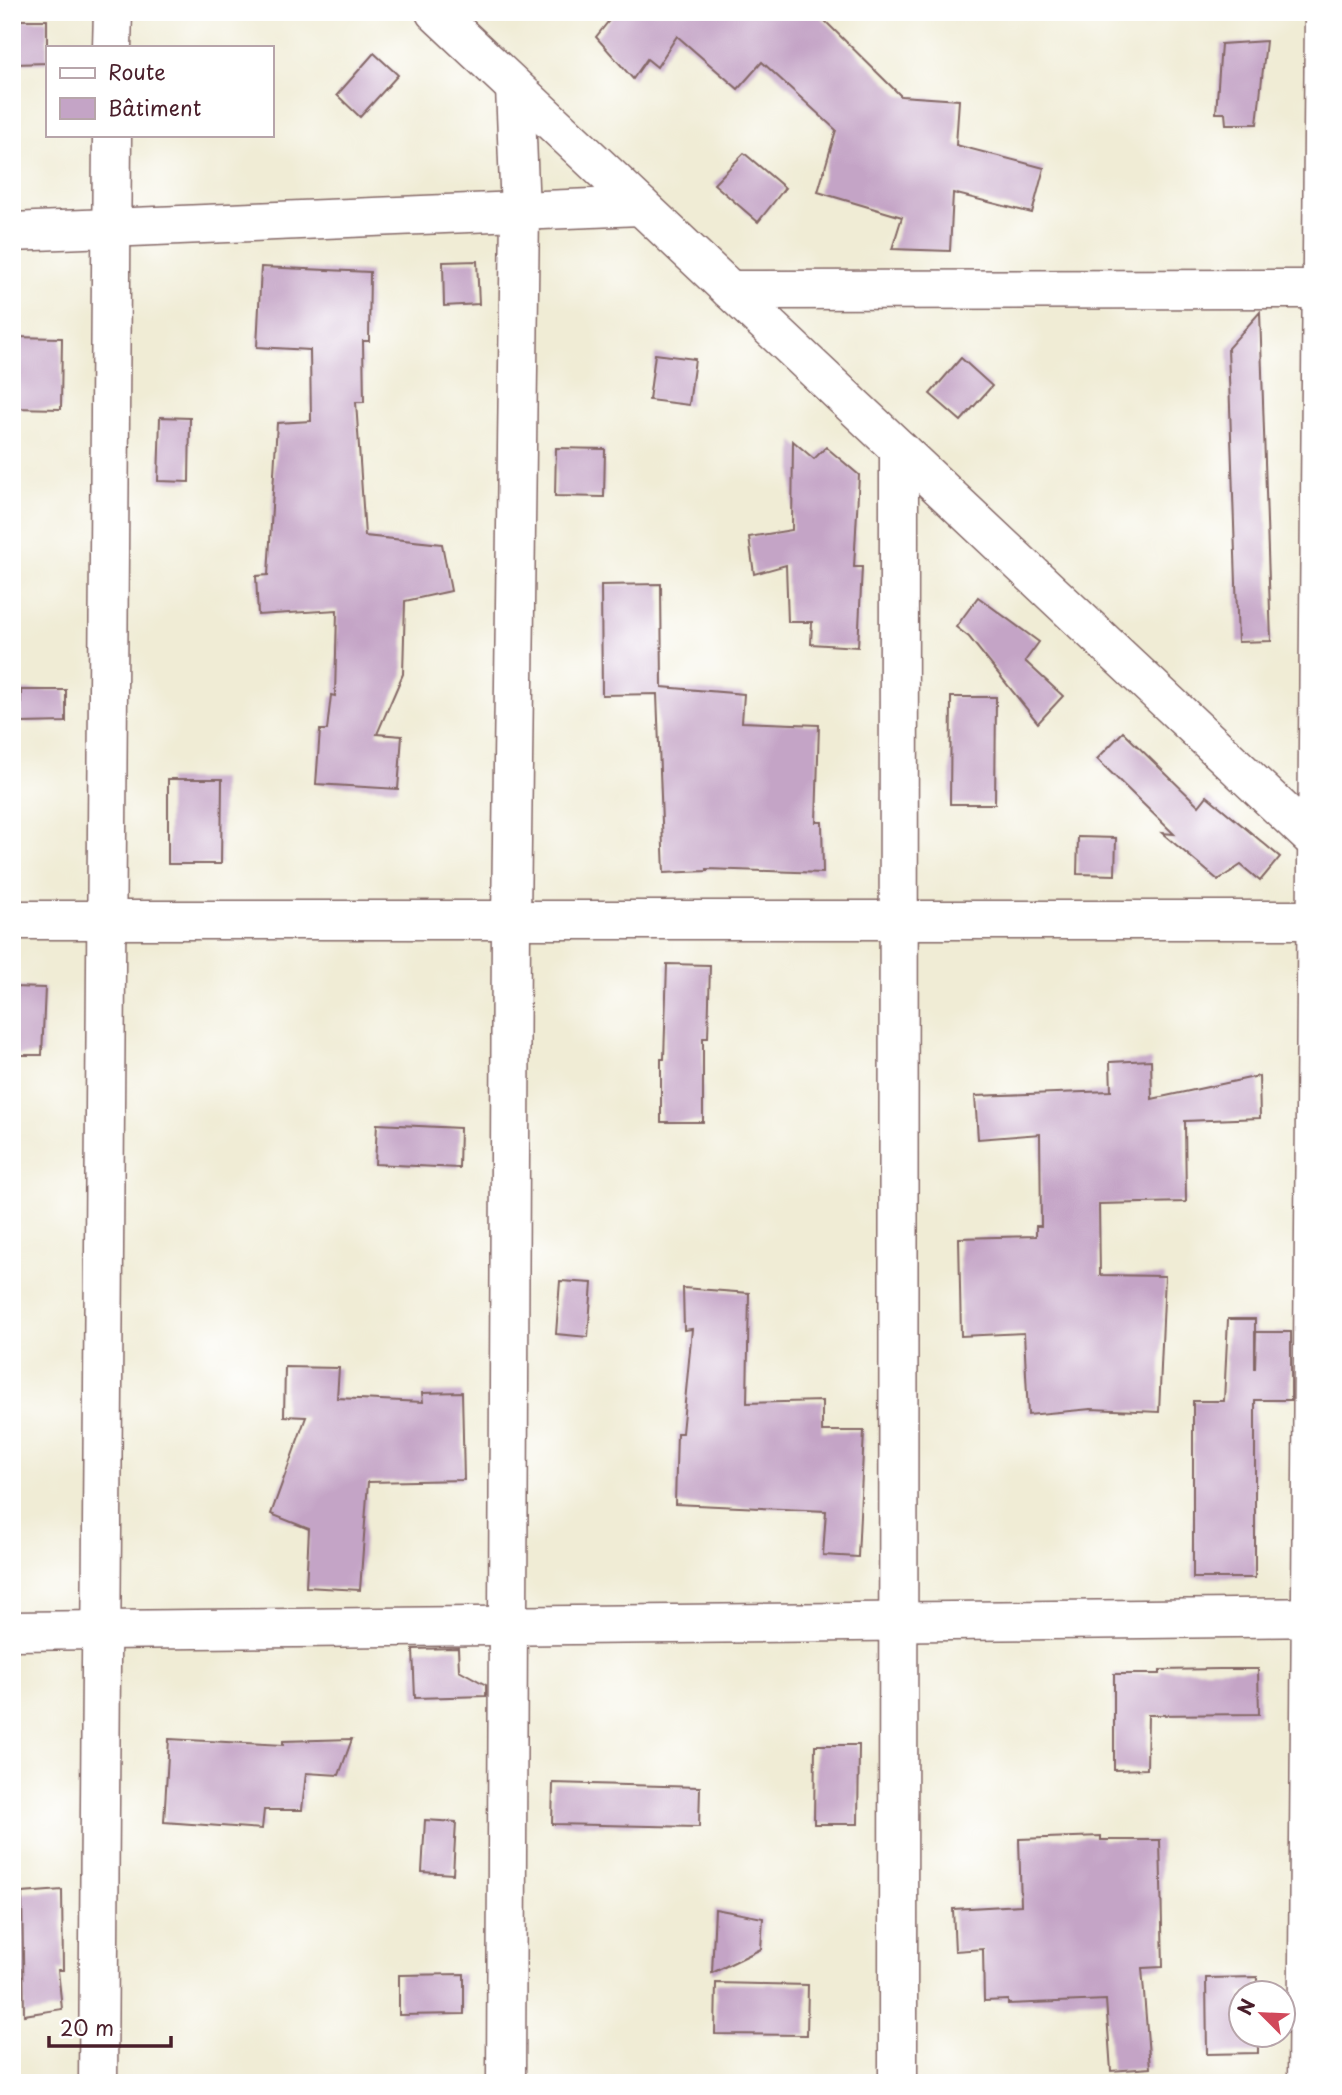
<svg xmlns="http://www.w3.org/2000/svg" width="1342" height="2095" font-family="'Playpen Sans',sans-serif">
  <rect width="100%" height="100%" fill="#fff"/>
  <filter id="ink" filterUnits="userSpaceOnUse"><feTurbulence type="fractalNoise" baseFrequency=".0143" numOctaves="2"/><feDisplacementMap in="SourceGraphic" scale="14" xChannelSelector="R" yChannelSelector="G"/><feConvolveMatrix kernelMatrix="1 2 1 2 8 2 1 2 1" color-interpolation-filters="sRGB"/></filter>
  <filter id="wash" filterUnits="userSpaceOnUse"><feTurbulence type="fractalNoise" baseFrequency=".00686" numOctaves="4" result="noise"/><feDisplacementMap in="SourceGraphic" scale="28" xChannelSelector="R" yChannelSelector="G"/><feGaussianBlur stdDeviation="1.57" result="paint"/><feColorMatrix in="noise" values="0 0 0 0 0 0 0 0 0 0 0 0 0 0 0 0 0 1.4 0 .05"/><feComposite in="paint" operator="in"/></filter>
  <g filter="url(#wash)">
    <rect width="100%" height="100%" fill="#f0ecd5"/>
    <g id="blocks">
      <g fill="#c4a4c6">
        <path d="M 616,12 L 816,12 L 901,96 L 959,100 L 956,145 L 1044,168 L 1032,213 L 953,193 L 950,251 L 892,249 L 902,217 L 818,192 L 836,130 L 762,62 L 738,89 L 677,36 L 657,67 L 647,59 L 633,79 L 596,37 Z"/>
        <path d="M 14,20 L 47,20 L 47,63 L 15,64 Z"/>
        <path d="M 1266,41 L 1257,124 L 1226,124 L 1225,113 L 1216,113 L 1221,44 Z"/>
        <path d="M 374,53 L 398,75 L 360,117 L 337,95 Z"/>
        <path d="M 744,153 L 785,188 L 758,222 L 714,184 Z"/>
        <path d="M 477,261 L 479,304 L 444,306 L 443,262 Z"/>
        <path d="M 261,267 L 370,272 L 369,341 L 363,341 L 364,402 L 356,402 L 365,536 L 442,544 L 451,591 L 405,601 L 403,674 L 377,734 L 402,736 L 398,789 L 316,784 L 320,730 L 327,730 L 331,695 L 335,696 L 337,610 L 258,615 L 256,576 L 268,575 L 277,423 L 311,421 L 310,350 L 257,347 Z"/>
        <path d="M 1260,312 L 1271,641 L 1238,642 L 1228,348 Z"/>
        <path d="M 12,337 L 62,338 L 61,409 L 12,408 Z"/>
        <path d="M 655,354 L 695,359 L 689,405 L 649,400 Z"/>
        <path d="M 961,358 L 992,386 L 961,421 L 930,394 Z"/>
        <path d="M 160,417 L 190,418 L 189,482 L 158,481 Z"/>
        <path d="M 793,441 L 814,459 L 826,447 L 859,475 L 854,567 L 862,567 L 858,647 L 811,644 L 812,622 L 788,622 L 786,565 L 754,574 L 749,537 L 792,530 Z"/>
        <path d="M 556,448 L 605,449 L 604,497 L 555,496 Z"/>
        <path d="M 661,584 L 662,687 L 744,694 L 742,722 L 819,725 L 816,822 L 822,822 L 823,873 L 707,869 L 707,871 L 664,873 L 657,694 L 602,695 L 601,585 Z"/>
        <path d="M 978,597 L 1039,642 L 1025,661 L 1063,696 L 1038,723 L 969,637 L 956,627 Z"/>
        <path d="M 21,690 L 66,690 L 66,722 L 21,723 Z"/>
        <path d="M 951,697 L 996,697 L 995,804 L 950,804 Z"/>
        <path d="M 1123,732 L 1199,806 L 1207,796 L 1280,857 L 1260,881 L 1241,865 L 1218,880 L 1162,833 L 1174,834 L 1097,759 Z"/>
        <path d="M 168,779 L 222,779 L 221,864 L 168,864 Z"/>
        <path d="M 1078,837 L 1116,838 L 1115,875 L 1077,874 Z"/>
        <path d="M 667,964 L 710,965 L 708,1038 L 703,1038 L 703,1122 L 661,1122 L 661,1059 L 664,1059 Z"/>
        <path d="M 12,987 L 45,988 L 42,1055 L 12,1055 Z"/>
        <path d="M 1151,1060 L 1152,1099 L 1259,1076 L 1260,1118 L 1185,1121 L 1186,1202 L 1099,1204 L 1100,1275 L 1165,1276 L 1159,1412 L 1091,1409 L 1028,1415 L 1024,1333 L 961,1336 L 959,1238 L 1036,1236 L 1036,1226 L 1041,1226 L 1040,1134 L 978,1139 L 975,1096 L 1111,1091 L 1110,1062 Z"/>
        <path d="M 377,1124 L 460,1128 L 459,1168 L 375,1164 Z"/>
        <path d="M 560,1281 L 592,1283 L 588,1337 L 556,1334 Z"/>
        <path d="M 683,1288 L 749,1293 L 747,1403 L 822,1401 L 822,1431 L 864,1431 L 858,1557 L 823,1555 L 826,1511 L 675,1504 L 677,1433 L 682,1433 L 692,1329 L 684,1330 Z"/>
        <path d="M 1228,1319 L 1255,1319 L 1255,1369 L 1256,1332 L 1291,1332 L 1291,1400 L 1255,1400 L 1255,1578 L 1193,1578 L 1193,1401 L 1224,1401 Z"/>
        <path d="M 285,1367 L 339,1368 L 337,1398 L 423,1402 L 422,1393 L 462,1392 L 464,1480 L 368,1482 L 360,1590 L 306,1587 L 309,1529 L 271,1514 L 306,1417 L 284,1416 Z"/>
        <path d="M 458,1648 L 459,1670 L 486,1685 L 486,1696 L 415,1698 L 413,1649 Z"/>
        <path d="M 1220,1669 L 1258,1669 L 1259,1714 L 1148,1715 L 1147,1769 L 1114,1770 L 1114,1674 L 1160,1674 L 1160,1670 Z"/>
        <path d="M 169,1739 L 283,1745 L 283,1741 L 352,1739 L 339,1775 L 306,1773 L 302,1810 L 264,1810 L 262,1829 L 164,1822 Z"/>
        <path d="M 815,1745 L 859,1745 L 858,1824 L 814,1824 Z"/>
        <path d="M 553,1783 L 700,1787 L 699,1827 L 552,1824 Z"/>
        <path d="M 425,1820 L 456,1822 L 453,1874 L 422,1872 Z"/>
        <path d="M 1101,1836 L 1101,1840 L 1160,1840 L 1163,1967 L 1142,1968 L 1150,2068 L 1111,2071 L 1106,2000 L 1008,2004 L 1008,2000 L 984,2001 L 983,1949 L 955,1951 L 953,1909 L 1021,1905 L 1019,1839 Z"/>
        <path d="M 62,1890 L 63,1970 L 58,1970 L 62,2009 L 24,2015 L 22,1893 Z"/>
        <path d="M 715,1909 L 763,1918 L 761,1949 L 712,1973 Z"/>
        <path d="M 464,1974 L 464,2014 L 399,2015 L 399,1975 Z"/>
        <path d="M 1257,1977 L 1257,1993 L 1241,1993 L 1241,2035 L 1258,2035 L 1258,2053 L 1207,2054 L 1206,1978 Z"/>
        <path d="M 716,1983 L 808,1985 L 807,2035 L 715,2034 Z"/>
      </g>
    </g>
  </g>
  <g filter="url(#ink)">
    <use href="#blocks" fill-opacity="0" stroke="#846766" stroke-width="2"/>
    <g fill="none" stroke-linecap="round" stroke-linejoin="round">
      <defs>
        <g id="minor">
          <path d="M 435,12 L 1328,853"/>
          <path d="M 112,47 L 113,12"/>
          <path d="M 12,232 L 641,206"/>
          <path d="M 730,290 L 1330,289"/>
          <path d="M 12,920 L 1316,920"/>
          <path d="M 12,1631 L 1330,1617"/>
          <path d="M 98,2083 L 112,135"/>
          <path d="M 506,2083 L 511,920 L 520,211 L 515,88"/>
          <path d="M 898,2083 L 899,449"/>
          <path d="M 1307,2083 L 1324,12"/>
        </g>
      </defs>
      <use href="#minor" stroke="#846766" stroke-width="41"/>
      <use href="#minor" stroke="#fff" stroke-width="38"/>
    </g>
  </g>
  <rect width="1342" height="2095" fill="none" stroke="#fff" stroke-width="42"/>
  <rect x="46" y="46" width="228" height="91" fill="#ffffff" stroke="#b7a5aa" stroke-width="2"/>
  <rect x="60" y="68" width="35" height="10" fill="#ffffff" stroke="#b7a5aa" stroke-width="2"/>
  <text x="108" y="80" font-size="21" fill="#4a1f2b">Route</text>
  <rect x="60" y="98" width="35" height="21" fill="#c4a4c6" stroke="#b7a5aa" stroke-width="2"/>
  <text x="108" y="116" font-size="21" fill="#4a1f2b">Bâtiment</text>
  <g transform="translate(1262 2014) rotate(294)"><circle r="33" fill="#ffffff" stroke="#b7a5aa" stroke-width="2"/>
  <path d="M0-5L12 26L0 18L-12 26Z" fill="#d1495b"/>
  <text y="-10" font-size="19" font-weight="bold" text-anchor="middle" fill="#4a1f2b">N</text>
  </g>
  <path d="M49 2036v10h122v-10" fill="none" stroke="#4a1f2b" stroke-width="3.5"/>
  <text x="60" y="2036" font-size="21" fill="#4a1f2b" stroke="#ffffff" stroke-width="5" paint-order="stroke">20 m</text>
</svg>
